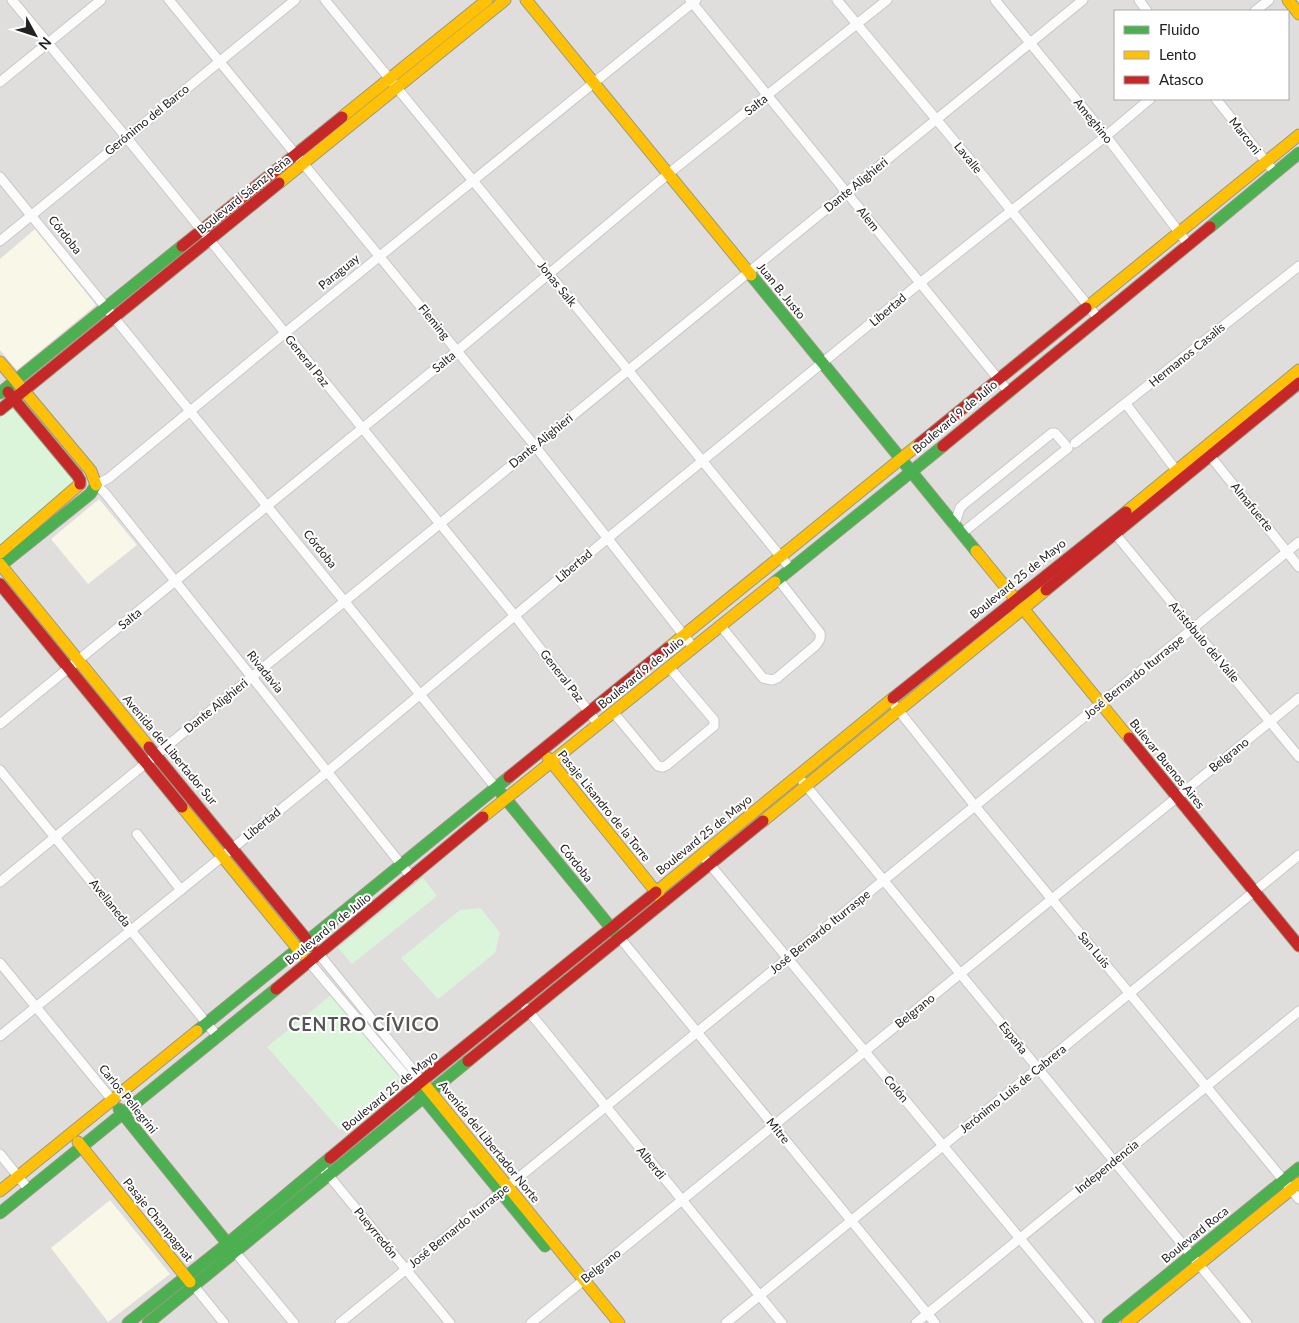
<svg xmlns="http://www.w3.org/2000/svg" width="1299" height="1323" font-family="Lato,sans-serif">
  <rect width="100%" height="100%" fill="#f0eeeb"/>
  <path fill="#dfdedc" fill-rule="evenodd" d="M 0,0 L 1299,0 L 1299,1323 L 0,1323 ZM 1115,11 L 1288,11 L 1288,99 L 1115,99 Z"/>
  <g fill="#f8f7e8">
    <path d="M 35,229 L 96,305 L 17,370 L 0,350 L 0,259 Z"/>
    <path d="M 99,499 L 137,545 L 88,584 L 51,539 Z"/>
    <path d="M 110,1200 L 170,1274 L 108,1322 L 51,1248 Z"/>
  </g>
  <g fill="#daf5da">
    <path d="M 14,399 L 80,480 L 0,553 L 0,410 Z"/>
    <path d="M 423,878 L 437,896 L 352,964 L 338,948 Z"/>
    <path d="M 481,908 L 500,933 L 495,953 L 438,999 L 401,958 L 460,910 Z"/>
    <path d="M 331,995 L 401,1077 L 340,1130 L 267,1047 Z"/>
  </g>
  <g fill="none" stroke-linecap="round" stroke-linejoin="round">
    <defs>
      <g id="street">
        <path d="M 12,0 L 126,137 L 515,616 L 599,725"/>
        <path d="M 169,0 L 535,446 L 693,647"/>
        <path d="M 325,0 L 790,568"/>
        <path d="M 690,0 L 1008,391"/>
        <path d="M 837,0 L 976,167 L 1098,318"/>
        <path d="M 995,0 L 1106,136 L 1188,244"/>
        <path d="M 1139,0 L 1147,11"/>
        <path d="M 1255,11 L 1269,0"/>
        <path d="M 0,82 L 101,0"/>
        <path d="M 1216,99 L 1275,173"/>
        <path d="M 0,177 L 496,788"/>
        <path d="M 0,241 L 295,0"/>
        <path d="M 1126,404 L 1176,470"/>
        <path d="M 1075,443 L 1299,266"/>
        <path d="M 1207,452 L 1299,567"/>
        <path d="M 954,526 L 960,508 L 964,504 L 1052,433 L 1055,433 L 1068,448 L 961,534"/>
        <path d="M 1112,530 L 1299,757"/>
        <path d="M 720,625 L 763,678 L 772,680 L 777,678 L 815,646 C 819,642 821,639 820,633 L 778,579"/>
        <path d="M 895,706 L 975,806 L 1299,1199"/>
        <path d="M 614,713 L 658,766 L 663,767 L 667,765 L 714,726 L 714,720 L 669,667"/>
        <path d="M 0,724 L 457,351 L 668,174 L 887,0"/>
        <path d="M 0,770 L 218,1037"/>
        <path d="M 803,782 L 1247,1323"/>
        <path d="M 137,834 L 181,890"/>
        <path d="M 702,855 L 1090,1323"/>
        <path d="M 412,878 L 105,493 L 96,485 L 109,478 L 285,333 L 696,0"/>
        <path d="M 0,882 L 1083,0"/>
        <path d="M 620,938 L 935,1323"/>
        <path d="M 319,954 L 422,1081"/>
        <path d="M 309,962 L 415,1087"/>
        <path d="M 0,963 L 113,1101"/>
        <path d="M 526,1008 L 782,1323"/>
        <path d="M 0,1036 L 327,772 L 608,538 L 920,283 L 1106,136 L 1150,99"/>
        <path d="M 0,1154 L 29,1190"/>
        <path d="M 325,1171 L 450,1323"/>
        <path d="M 236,1253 L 294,1323"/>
        <path d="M 194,1286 L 224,1323"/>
        <path d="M 340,1323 L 1299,542"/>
        <path d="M 531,1323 L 1299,698"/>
        <path d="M 726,1323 L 1299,855"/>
        <path d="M 916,1323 L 1299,1011"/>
      </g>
      <g id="fast">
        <path d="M 1210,227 L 1299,153"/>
        <path d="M 751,275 L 976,551"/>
        <path d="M 0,393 L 182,246"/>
        <path d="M 0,566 L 90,494 L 96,485"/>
        <path d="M 775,582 L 943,446"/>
        <path d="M 501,793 L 616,934"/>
        <path d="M 197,1031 L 509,777"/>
        <path d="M 418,1091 L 545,1246"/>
        <path d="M 119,1109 L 232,1249"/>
        <path d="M 0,1213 L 276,989"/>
        <path d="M 128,1323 L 227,1244 L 330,1158"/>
        <path d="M 148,1323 L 468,1061"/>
        <path d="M 1108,1323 L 1299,1168"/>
      </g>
      <g id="slow">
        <path d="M 526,0 L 751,275"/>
        <path d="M 1288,0 L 1299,14"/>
        <path d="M 342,117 L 487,0"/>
        <path d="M 279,183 L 505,0"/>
        <path d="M 1086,308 L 1299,135"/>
        <path d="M 0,362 L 91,471 L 96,485"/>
        <path d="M 1126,512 L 1299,370"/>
        <path d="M 976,551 L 1129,738"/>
        <path d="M 0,553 L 80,484"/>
        <path d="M 0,564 L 149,747"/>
        <path d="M 668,648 L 919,444"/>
        <path d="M 548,758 L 661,898"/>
        <path d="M 182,807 L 302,954"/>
        <path d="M 483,817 L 775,582"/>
        <path d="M 763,821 L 1046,590"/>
        <path d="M 656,892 L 893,698"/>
        <path d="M 425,1085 L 619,1323"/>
        <path d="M 78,1142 L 190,1282"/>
        <path d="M 0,1191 L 197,1031"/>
        <path d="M 1127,1323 L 1299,1183"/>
      </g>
      <g id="jam">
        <path d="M 182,246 L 342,117"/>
        <path d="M 8,392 L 77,475 L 80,480 L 80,484"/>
        <path d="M 0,410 L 279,183"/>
        <path d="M 919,444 L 1086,308"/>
        <path d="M 943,446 L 1210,227"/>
        <path d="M 0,584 L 182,807"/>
        <path d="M 1046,590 L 1299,383"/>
        <path d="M 893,698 L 1126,512"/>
        <path d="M 1129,738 L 1299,946"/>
        <path d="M 149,747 L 312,946"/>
        <path d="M 509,777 L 668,648"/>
        <path d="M 276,989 L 483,817"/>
        <path d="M 468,1061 L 763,821"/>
        <path d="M 330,1158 L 422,1081 L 656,892"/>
      </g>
    </defs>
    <use href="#street" stroke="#c9c8c7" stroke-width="11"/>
    <use href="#fast" stroke="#999a82" stroke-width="13"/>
    <use href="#slow" stroke="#999a82" stroke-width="13"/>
    <use href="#jam" stroke="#999a82" stroke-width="13"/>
    <use href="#street" stroke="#fdfcfc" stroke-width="9"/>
    <use href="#fast" stroke="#4caf50" stroke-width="11"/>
    <use href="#slow" stroke="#ffc107" stroke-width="11"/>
    <use href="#jam" stroke="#c62828" stroke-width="11"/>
  </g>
  <g text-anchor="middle" stroke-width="4" stroke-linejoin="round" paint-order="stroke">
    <g font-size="12" fill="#222" stroke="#fff">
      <text transform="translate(756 105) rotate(-38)" y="4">Salta</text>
      <text transform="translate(147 120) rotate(-39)" y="4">Gerónimo del Barco</text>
      <text transform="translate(1093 121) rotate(51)" y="4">Ameghino</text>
      <text transform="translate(1245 136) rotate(52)" y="4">Marconi</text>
      <text transform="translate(968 158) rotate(51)" y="4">Lavalle</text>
      <text transform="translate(856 185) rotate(-39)" y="4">Dante Alighieri</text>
      <text transform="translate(244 195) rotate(-39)" y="4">Boulevard Sáenz Peña</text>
      <text transform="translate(868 219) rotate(51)" y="4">Alem</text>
      <text transform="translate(65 235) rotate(51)" y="4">Córdoba</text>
      <text transform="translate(339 272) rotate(-39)" y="4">Paraguay</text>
      <text transform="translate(557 284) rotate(51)" y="4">Jonas Salk</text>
      <text transform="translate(781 291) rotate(51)" y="4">Juan B. Justo</text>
      <text transform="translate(888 310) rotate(-40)" y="4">Libertad</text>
      <text transform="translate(434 322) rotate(51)" y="4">Fleming</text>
      <text transform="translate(1187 355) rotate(-39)" y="4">Hermanos Casalis</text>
      <text transform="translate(307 361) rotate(51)" y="4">General Paz</text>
      <text transform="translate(444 362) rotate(-39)" y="4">Salta</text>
      <text transform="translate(955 417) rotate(-40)" y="4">Boulevard 9 de Julio</text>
      <text transform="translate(541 441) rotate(-39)" y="4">Dante Alighieri</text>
      <text transform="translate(1252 507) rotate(51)" y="4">Almafuerte</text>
      <text transform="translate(320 549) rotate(51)" y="4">Córdoba</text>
      <text transform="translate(574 566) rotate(-40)" y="4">Libertad</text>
      <text transform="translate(1018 579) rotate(-39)" y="4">Boulevard 25 de Mayo</text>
      <text transform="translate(130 619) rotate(-39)" y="4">Salta</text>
      <text transform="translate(1204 642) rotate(50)" y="4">Aristóbulo del Valle</text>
      <text transform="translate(265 672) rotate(51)" y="4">Rivadavia</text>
      <text transform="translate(641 673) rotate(-39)" y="4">Boulevard 9 de Julio</text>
      <text transform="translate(562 676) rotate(52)" y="4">General Paz</text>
      <text transform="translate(1134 677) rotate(-39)" y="4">José Bernardo Iturraspe</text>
      <text transform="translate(216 706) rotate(-39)" y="4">Dante Alighieri</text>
      <text transform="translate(170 750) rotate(50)" y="4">Avenida del Libertador Sur</text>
      <text transform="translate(1229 755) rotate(-39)" y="4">Belgrano</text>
      <text transform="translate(1167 764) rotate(51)" y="4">Bulevar Buenos Aires</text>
      <text transform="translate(604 806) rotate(51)" y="4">Pasaje Lisandro de la Torre</text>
      <text transform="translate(262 824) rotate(-39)" y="4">Libertad</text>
      <text transform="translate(704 835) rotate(-39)" y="4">Boulevard 25 de Mayo</text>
      <text transform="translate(576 863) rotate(51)" y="4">Córdoba</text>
      <text transform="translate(110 903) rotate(51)" y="4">Avellaneda</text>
      <text transform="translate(328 929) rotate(-39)" y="4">Boulevard 9 de Julio</text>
      <text transform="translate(820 932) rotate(-39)" y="4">José Bernardo Iturraspe</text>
      <text transform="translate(1094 950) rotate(50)" y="4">San Luis</text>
      <text transform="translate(915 1011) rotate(-39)" y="4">Belgrano</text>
      <text transform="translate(1013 1038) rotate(51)" y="4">España</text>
      <text transform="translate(896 1089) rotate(50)" y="4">Colón</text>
      <text transform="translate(1013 1089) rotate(-39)" y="4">Jerónimo Luis de Cabrera</text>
      <text transform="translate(390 1091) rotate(-39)" y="4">Boulevard 25 de Mayo</text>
      <text transform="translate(128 1099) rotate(51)" y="4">Carlos Pellegrini</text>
      <text transform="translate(778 1131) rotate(51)" y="4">Mitre</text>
      <text transform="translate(489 1142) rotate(51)" y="4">Avenida del Libertador Norte</text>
      <text transform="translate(651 1163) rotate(51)" y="4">Alberdi</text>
      <text transform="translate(1107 1167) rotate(-39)" y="4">Independencia</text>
      <text transform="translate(158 1220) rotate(51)" y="4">Pasaje Champagnat</text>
      <text transform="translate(459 1226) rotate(-39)" y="4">José Bernardo Iturraspe</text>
      <text transform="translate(376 1233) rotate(51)" y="4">Pueyrredón</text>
      <text transform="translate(1195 1235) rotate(-39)" y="4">Boulevard Roca</text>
      <text transform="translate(601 1266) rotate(-39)" y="4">Belgrano</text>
    </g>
    <g font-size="18" font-weight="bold" letter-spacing="1" fill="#555" stroke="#fff">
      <text x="364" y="1031">CENTRO CÍVICO</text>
    </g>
  </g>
  <rect x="1114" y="10" width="175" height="90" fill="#ffffff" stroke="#a7a7a7"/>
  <rect x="1124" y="26" width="25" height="8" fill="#4caf50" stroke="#a7a7a7"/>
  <text x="1159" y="35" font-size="15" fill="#222222">Fluido</text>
  <rect x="1124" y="51" width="25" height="8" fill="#ffc107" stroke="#a7a7a7"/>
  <text x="1159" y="60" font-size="15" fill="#222222">Lento</text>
  <rect x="1124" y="76" width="25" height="8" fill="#c62828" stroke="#a7a7a7"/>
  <text x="1159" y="85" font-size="15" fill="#222222">Atasco</text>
  <g transform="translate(35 35) rotate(130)" stroke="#ffffff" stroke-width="4" paint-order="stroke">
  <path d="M0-4L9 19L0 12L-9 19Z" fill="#222222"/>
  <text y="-8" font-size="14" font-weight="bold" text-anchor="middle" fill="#222222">N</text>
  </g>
</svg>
